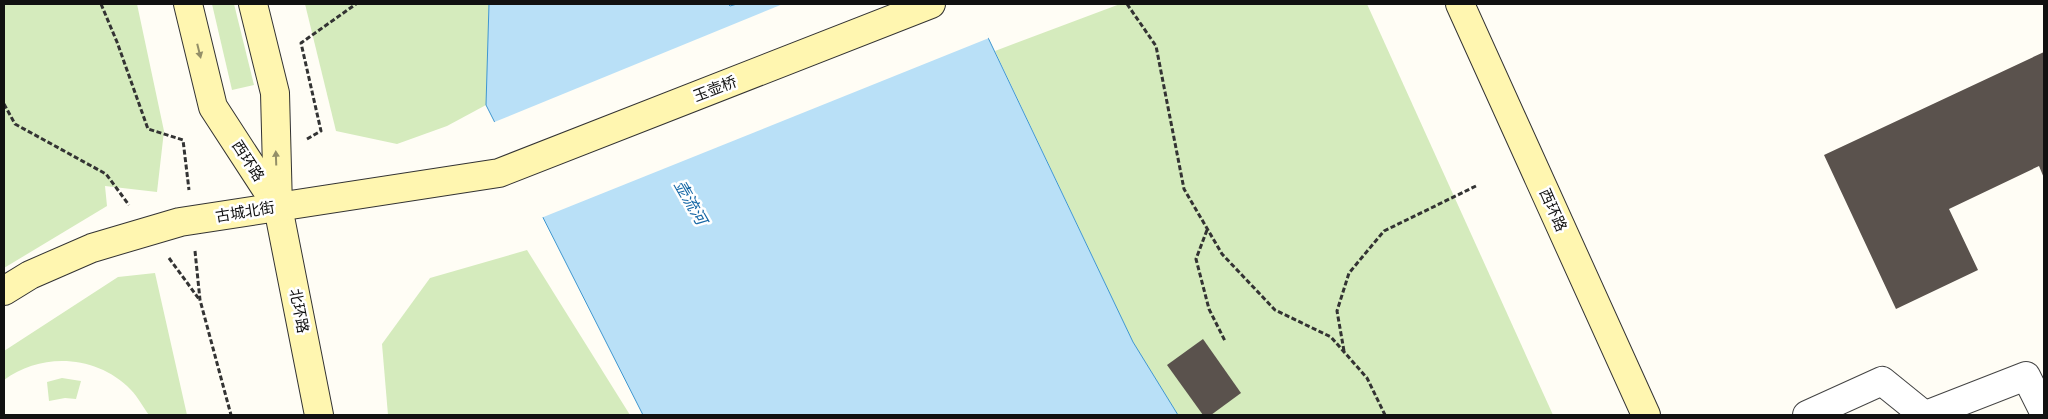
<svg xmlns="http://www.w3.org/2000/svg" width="2048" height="419" font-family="Merriweather,'Noto Sans SC',serif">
  <rect width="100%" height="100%" fill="#fffdf5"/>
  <g fill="#d5ebbd">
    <path d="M 4,4 L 137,4 L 164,131 L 157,192 L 105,186 L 107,206 L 4,268 Z"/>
    <path d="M 212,4 L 234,4 L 254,85 L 232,90 Z"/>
    <path d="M 305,4 L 489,4 L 486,105 L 447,126 L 397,144 L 336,131 Z"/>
    <path d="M 1120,4 L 1367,4 L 1553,415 L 1178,415 L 1133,342 L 995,51 Z"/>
    <path d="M 527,250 L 630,415 L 388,415 L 382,344 L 430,278 Z"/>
    <path d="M 155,273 L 187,415 L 149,415 C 143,407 138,397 131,390 C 97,355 42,352 4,380 L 4,351 L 118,277 Z"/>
    <path d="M 62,378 L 81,381 L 76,399 L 65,398 L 49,401 L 47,382 Z"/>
  </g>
  <path fill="#b9e0f7" stroke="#3f96cf" d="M 489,4 L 728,4 L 730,6 L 737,4 L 972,4 L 1133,342 L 1178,415 L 643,415 L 486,105 Z"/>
  <path fill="#fffdf5" d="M 783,4 L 975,4 L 989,38 L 541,218 L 492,123 Z"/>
  <g fill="#5a524d">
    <path d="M 2044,52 L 2044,178 L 2039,166 L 1949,209 L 1978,270 L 1896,309 L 1824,155 Z"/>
    <path d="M 1203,339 L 1241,393 L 1211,415 L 1203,415 L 1167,365 Z"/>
  </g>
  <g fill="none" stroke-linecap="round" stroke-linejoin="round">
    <defs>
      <g id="street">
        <path d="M 1807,415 L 1882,381 L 1924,415"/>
        <path d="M 1926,415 L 2026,376 L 2044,412"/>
      </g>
      <g id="secondary">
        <path d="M 188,4 L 213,107 L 278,207"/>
        <path d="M 253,4 L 275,93 L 278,207 L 319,415"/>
        <path d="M 1460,4 L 1646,415"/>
        <path d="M 4,291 L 30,275 L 92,248 L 180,222 L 499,173 L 931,4"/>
      </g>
    </defs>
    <use href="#street" stroke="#444" stroke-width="30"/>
    <use href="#secondary" stroke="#333" stroke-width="30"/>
    <g stroke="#333" stroke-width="3" stroke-dasharray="5 2.5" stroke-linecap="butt">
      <path d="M 101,4 L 117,42 L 148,129 L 183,140 L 189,190"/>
      <path d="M 1127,4 L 1156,46 L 1184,189 L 1222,254 L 1275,310 L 1331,337 L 1367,378 L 1385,415"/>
      <path d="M 4,104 L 15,124 L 106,174 L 129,205"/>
      <path d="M 307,139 L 321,131 L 301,43 L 356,4"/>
      <path d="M 1207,230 L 1196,259 L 1209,309 L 1225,341"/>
      <path d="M 195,251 L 200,300 L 231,415"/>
      <path d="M 169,258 L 199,299"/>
      <path d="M 1344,351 L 1337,311 L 1349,273 L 1384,231 L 1476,186"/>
    </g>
    <use href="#street" stroke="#fff" stroke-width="28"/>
    <use href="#secondary" stroke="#fff6b0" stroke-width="28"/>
  </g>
  <defs><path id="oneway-solid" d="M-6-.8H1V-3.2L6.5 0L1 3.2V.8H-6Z" transform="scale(1.25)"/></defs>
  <g fill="#948f68">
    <use href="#oneway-solid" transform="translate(199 51) rotate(76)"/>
    <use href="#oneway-solid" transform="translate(276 158) rotate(-92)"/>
  </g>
  <g text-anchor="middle" stroke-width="5" stroke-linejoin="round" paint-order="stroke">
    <g font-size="15" fill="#111" stroke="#fff">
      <text transform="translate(715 89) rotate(-21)" y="5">玉壶桥</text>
      <text transform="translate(248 161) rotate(57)" y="5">西环路</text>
      <text transform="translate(1553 210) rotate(66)" y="5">西环路</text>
      <text transform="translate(245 212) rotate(-9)" y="5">古城北街</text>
      <text transform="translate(299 311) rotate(79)" y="5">北环路</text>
    </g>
    <g font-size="16" font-style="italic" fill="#1768a6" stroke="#fff">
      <text transform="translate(691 202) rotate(60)" y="6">壶流河</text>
    </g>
  </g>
  <rect width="2048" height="419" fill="none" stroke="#111111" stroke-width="10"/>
</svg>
